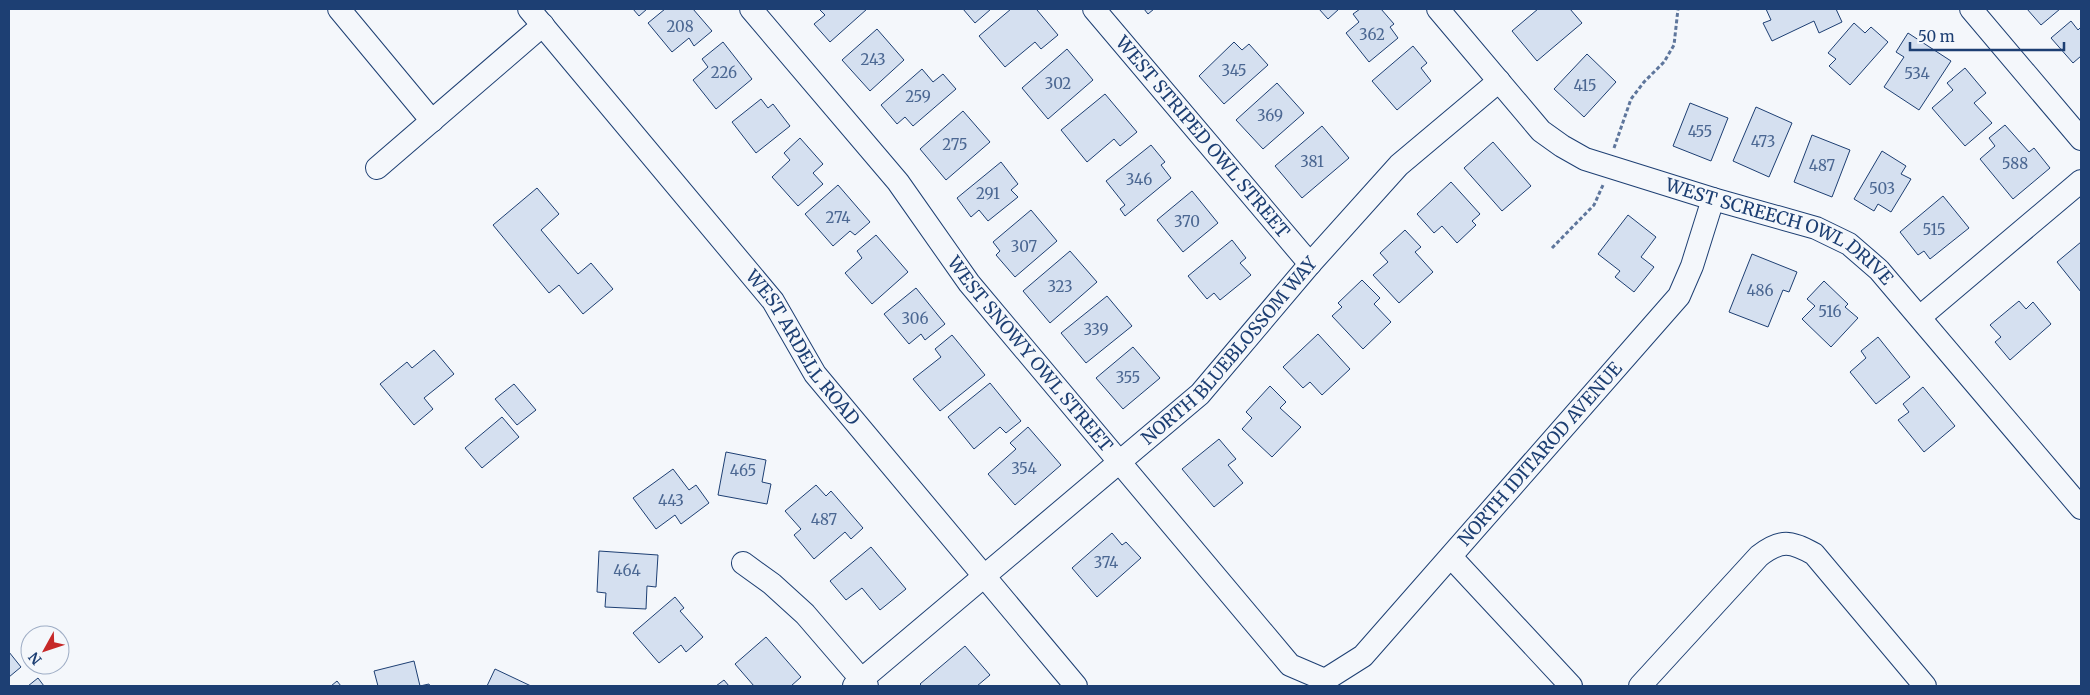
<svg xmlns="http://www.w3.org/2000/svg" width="2090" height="695" font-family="Merriweather,serif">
  <rect width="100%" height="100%" fill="#f4f7fb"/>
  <g fill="#d5e0f0" stroke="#1d3f73">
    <path d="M 633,9 L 647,9 L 639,16 Z"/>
    <path d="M 665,9 L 693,9 L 712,31 L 694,46 L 689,38 L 672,52 L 648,23 Z"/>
    <path d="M 819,9 L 867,9 L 830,42 L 814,24 L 825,15 Z"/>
    <path d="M 963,9 L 991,9 L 975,23 Z"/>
    <path d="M 1011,9 L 1038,9 L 1037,10 L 1058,35 L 1041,49 L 1035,42 L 1005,67 L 979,36 Z"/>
    <path d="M 1144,9 L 1154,9 L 1148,14 Z"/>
    <path d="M 1319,9 L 1339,9 L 1328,19 Z"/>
    <path d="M 1360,9 L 1381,9 L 1394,24 L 1390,27 L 1398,38 L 1369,62 L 1346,33 L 1359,22 L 1353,14 Z"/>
    <path d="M 1538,9 L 1570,9 L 1582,23 L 1537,61 L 1512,31 Z"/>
    <path d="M 1766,9 L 1836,9 L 1842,22 L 1819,33 L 1814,21 L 1772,41 L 1763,23 L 1771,20 Z"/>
    <path d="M 2027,9 L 2060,9 L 2041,25 Z"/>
    <path d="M 2071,21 L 2078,30 L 2081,27 L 2081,56 L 2073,63 L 2051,38 Z"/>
    <path d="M 1854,23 L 1865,33 L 1871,27 L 1888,42 L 1850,85 L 1829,66 L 1836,59 L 1828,53 Z"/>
    <path d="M 877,29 L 904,60 L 870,91 L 842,60 Z"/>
    <path d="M 1908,33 L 1951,61 L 1919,110 L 1884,87 L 1904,57 L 1896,52 Z"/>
    <path d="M 723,42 L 752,79 L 716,109 L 693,80 L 708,67 L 702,59 Z"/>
    <path d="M 1234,42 L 1242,50 L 1249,44 L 1268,65 L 1224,104 L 1199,76 Z"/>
    <path d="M 1413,46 L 1427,63 L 1421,68 L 1431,81 L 1397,110 L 1372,81 Z"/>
    <path d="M 1067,49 L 1093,80 L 1048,119 L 1022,88 Z"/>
    <path d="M 1587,54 L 1616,82 L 1584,117 L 1554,89 Z"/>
    <path d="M 1965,68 L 1986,93 L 1974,103 L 1992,123 L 1965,146 L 1932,108 L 1953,90 L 1947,83 Z"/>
    <path d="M 922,69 L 933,82 L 943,74 L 956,89 L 913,126 L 905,117 L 897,124 L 881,105 Z"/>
    <path d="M 1277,83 L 1304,113 L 1263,149 L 1236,120 Z"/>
    <path d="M 1105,94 L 1137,132 L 1120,146 L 1114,139 L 1087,162 L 1061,130 Z"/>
    <path d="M 761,99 L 768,108 L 773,104 L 790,126 L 756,153 L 732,122 Z"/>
    <path d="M 1690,103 L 1728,118 L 1711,161 L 1673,146 Z"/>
    <path d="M 1756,107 L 1792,123 L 1769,177 L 1733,161 Z"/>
    <path d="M 963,111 L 990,142 L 946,180 L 920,149 Z"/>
    <path d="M 2005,125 L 2029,152 L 2034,148 L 2050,168 L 2013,199 L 1980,159 L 1995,146 L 1989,138 Z"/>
    <path d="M 1322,126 L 1349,158 L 1302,198 L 1275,166 Z"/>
    <path d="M 1812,135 L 1850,150 L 1832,197 L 1794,182 Z"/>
    <path d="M 800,138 L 823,164 L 813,173 L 823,184 L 798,206 L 772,177 L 790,160 L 784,153 Z"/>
    <path d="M 1493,142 L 1531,186 L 1502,211 L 1464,168 Z"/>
    <path d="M 1151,145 L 1165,162 L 1161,165 L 1171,178 L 1125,216 L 1120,209 L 1125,205 L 1106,181 Z"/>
    <path d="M 1882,151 L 1906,166 L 1901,174 L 1911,179 L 1891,212 L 1878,204 L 1874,211 L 1854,199 Z"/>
    <path d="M 1001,162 L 1018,184 L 1011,190 L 1018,197 L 988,221 L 979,210 L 971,217 L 957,198 Z"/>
    <path d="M 1451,182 L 1480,214 L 1472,221 L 1476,225 L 1457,243 L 1442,226 L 1434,233 L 1417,214 Z"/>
    <path d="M 838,185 L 870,222 L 855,235 L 850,231 L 833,246 L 805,214 Z"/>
    <path d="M 537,188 L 559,214 L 541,230 L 578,274 L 591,263 L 613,289 L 583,314 L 559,285 L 549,293 L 493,225 Z"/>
    <path d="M 1192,191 L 1218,223 L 1183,252 L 1157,220 Z"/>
    <path d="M 1943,196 L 1969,228 L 1930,259 L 1924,251 L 1918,255 L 1900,232 Z"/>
    <path d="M 1031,210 L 1057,241 L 1015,277 L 996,255 L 1000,251 L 993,242 Z"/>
    <path d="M 1628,215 L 1656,237 L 1641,257 L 1654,267 L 1634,292 L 1615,277 L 1620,271 L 1598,254 Z"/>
    <path d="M 1405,230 L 1421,247 L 1415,252 L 1433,272 L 1399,303 L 1373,275 L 1388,262 L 1380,253 Z"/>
    <path d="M 876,235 L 908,272 L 872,304 L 845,273 L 862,258 L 857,251 Z"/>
    <path d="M 1232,240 L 1246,258 L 1240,263 L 1251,275 L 1220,300 L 1214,293 L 1207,299 L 1188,276 Z"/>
    <path d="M 2081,242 L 2081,292 L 2057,262 Z"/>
    <path d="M 1070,251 L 1097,282 L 1050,323 L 1023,291 Z"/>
    <path d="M 1752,254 L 1797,272 L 1789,292 L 1783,290 L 1768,327 L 1729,312 Z"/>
    <path d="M 1362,280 L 1380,298 L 1374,304 L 1391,322 L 1363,349 L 1332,316 L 1342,307 L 1338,303 Z"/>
    <path d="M 1824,281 L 1848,304 L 1845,307 L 1858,318 L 1831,347 L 1802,319 L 1815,306 L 1807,299 Z"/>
    <path d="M 916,288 L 945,324 L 925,340 L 921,334 L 909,344 L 884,314 Z"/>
    <path d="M 1107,296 L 1132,326 L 1086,363 L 1061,333 Z"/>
    <path d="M 2019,301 L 2026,309 L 2033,302 L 2051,324 L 2010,360 L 1995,342 L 2001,337 L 1990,325 Z"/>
    <path d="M 1318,334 L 1350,369 L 1322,395 L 1310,382 L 1303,388 L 1283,367 Z"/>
    <path d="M 952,335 L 985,375 L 940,411 L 913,379 L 941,357 L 935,349 Z"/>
    <path d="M 1878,337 L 1910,377 L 1876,404 L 1850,372 L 1866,358 L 1861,351 Z"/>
    <path d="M 1133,347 L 1160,378 L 1123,409 L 1096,378 Z"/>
    <path d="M 434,350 L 454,374 L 424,398 L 433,409 L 414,425 L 380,384 L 407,362 L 412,368 Z"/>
    <path d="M 990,383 L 1021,421 L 1006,433 L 1000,427 L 974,449 L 948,417 Z"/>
    <path d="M 514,384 L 536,410 L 517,425 L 495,399 Z"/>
    <path d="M 1270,386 L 1286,402 L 1280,408 L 1301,427 L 1272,457 L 1242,429 L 1252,418 L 1246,412 Z"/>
    <path d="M 1923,387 L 1955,426 L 1924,452 L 1898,420 L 1909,412 L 1903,404 Z"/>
    <path d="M 502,417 L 519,437 L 482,468 L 465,448 Z"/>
    <path d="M 1028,427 L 1061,465 L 1015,505 L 988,474 L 1016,449 L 1010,443 Z"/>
    <path d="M 1219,439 L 1236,459 L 1228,465 L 1243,483 L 1214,507 L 1182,469 Z"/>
    <path d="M 726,452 L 766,460 L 762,482 L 771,484 L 767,504 L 718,495 Z"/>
    <path d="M 673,469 L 689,490 L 696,485 L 709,503 L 681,524 L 675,515 L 656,529 L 633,498 Z"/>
    <path d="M 816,485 L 826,496 L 831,491 L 863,528 L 851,539 L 845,532 L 814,559 L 794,535 L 801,529 L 785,511 Z"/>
    <path d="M 1112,533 L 1122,545 L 1126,542 L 1141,558 L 1097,597 L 1072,568 Z"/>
    <path d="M 871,547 L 906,589 L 880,610 L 862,588 L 846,600 L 830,581 Z"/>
    <path d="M 599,551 L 658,555 L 656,587 L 647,586 L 646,609 L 605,607 L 606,593 L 597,592 Z"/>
    <path d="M 675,597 L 684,608 L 680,611 L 703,637 L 686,652 L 681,645 L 659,663 L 633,633 Z"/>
    <path d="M 766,637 L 801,677 L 791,686 L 754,686 L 735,664 Z"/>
    <path d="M 965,646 L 990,675 L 977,686 L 922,686 L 920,684 Z"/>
    <path d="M 9,652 L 21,667 L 9,677 Z"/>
    <path d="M 414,661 L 420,686 L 429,684 L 430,686 L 378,686 L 374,671 Z"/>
    <path d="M 495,669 L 531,686 L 487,686 Z"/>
    <path d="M 38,678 L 44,686 L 28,686 Z"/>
    <path d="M 724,680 L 729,686 L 716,686 Z"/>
    <path d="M 337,681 L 341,686 L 331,686 Z"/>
  </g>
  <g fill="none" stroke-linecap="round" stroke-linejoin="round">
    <defs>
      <g id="minor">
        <path d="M 339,9 L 432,121"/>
        <path id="s1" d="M 529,9 L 773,301 L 815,374 L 1076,686"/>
        <path id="s2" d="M 751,9 L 898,182 L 969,283 L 1290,665 L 1325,680 L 1363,656 L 1679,296 L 1692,266 L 1713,199"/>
        <path id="s3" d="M 1094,9 L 1310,264"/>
        <path id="s4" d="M 1438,9 L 1541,131 L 1562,146 L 1585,159 L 1713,199 L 1816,228 L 1849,244 L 1879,270 L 2081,508"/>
        <path d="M 1971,9 L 2081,139"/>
        <path d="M 377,168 L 543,25"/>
        <path d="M 1920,317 L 2081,181"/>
        <path d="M 1451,557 L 1571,686"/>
        <path d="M 743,563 L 772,584 L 805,614 L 867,686"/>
        <path id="s5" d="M 854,686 L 1200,394 L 1310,264 L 1399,165 L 1499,81"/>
        <path d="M 1640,686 L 1759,556 C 1781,539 1791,541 1814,554 L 1925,686"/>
      </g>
    </defs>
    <use href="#minor" stroke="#1d3f73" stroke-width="24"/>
    <g stroke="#5e769c" stroke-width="3" stroke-dasharray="4 2.5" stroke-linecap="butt">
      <path d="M 1614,148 L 1631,99 L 1644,82 L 1664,62 L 1674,45 L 1678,9"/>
      <path d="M 1552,248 L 1594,205 L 1603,185"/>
    </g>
    <use href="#minor" stroke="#f4f7fb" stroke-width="22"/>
  </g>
  <g text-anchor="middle" stroke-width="4" stroke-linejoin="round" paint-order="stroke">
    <g font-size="15" fill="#4b6792">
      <text x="680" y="32">208</text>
      <text x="1372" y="40">362</text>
      <text x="873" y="65">243</text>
      <text x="1234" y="76">345</text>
      <text x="724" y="78">226</text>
      <text x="1917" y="79">534</text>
      <text x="1058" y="89">302</text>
      <text x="1585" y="91">415</text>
      <text x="918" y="102">259</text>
      <text x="1270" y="121">369</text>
      <text x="1700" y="137">455</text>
      <text x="1763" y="147">473</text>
      <text x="955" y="150">275</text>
      <text x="1312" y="167">381</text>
      <text x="2015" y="169">588</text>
      <text x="1822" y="171">487</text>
      <text x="1139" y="185">346</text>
      <text x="1882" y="194">503</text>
      <text x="988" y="199">291</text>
      <text x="838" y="223">274</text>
      <text x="1187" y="227">370</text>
      <text x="1934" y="235">515</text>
      <text x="1024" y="252">307</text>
      <text x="1060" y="292">323</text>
      <text x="1760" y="296">486</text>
      <text x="1830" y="317">516</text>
      <text x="915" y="324">306</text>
      <text x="1096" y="335">339</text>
      <text x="1128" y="383">355</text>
      <text x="1024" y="474">354</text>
      <text x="743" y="476">465</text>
      <text x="671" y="506">443</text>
      <text x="824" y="525">487</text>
      <text x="1106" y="568">374</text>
      <text x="627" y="576">464</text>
    </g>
    <g font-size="18" fill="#1d3f73" stroke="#f4f7fb">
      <text dy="6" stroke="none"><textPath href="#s3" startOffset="168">WEST STRIPED OWL STREET</textPath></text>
      <text dy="6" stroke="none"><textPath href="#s4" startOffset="421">WEST SCREECH OWL DRIVE</textPath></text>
      <text dy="6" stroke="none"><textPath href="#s1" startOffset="436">WEST ARDELL ROAD</textPath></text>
      <text dy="6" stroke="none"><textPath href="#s5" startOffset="504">NORTH BLUEBLOSSOM WAY</textPath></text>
      <text dy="6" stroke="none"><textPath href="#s2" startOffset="444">WEST SNOWY OWL STREET</textPath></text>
      <text dy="6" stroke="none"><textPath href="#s2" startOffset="1201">NORTH IDITAROD AVENUE</textPath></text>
    </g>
  </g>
  <rect width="2090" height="695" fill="none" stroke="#1d3f73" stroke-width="20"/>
  <g transform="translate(45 650) rotate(230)"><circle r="24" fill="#f4f7fb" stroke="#9eadc5"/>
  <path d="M0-4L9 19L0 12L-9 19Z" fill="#c62828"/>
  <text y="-8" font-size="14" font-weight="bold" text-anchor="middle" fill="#1d3f73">N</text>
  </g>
  <path d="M1910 42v8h154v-8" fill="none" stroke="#1d3f73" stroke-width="2.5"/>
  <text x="1918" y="42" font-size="15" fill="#1d3f73" stroke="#f4f7fb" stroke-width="4" paint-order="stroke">50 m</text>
</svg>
